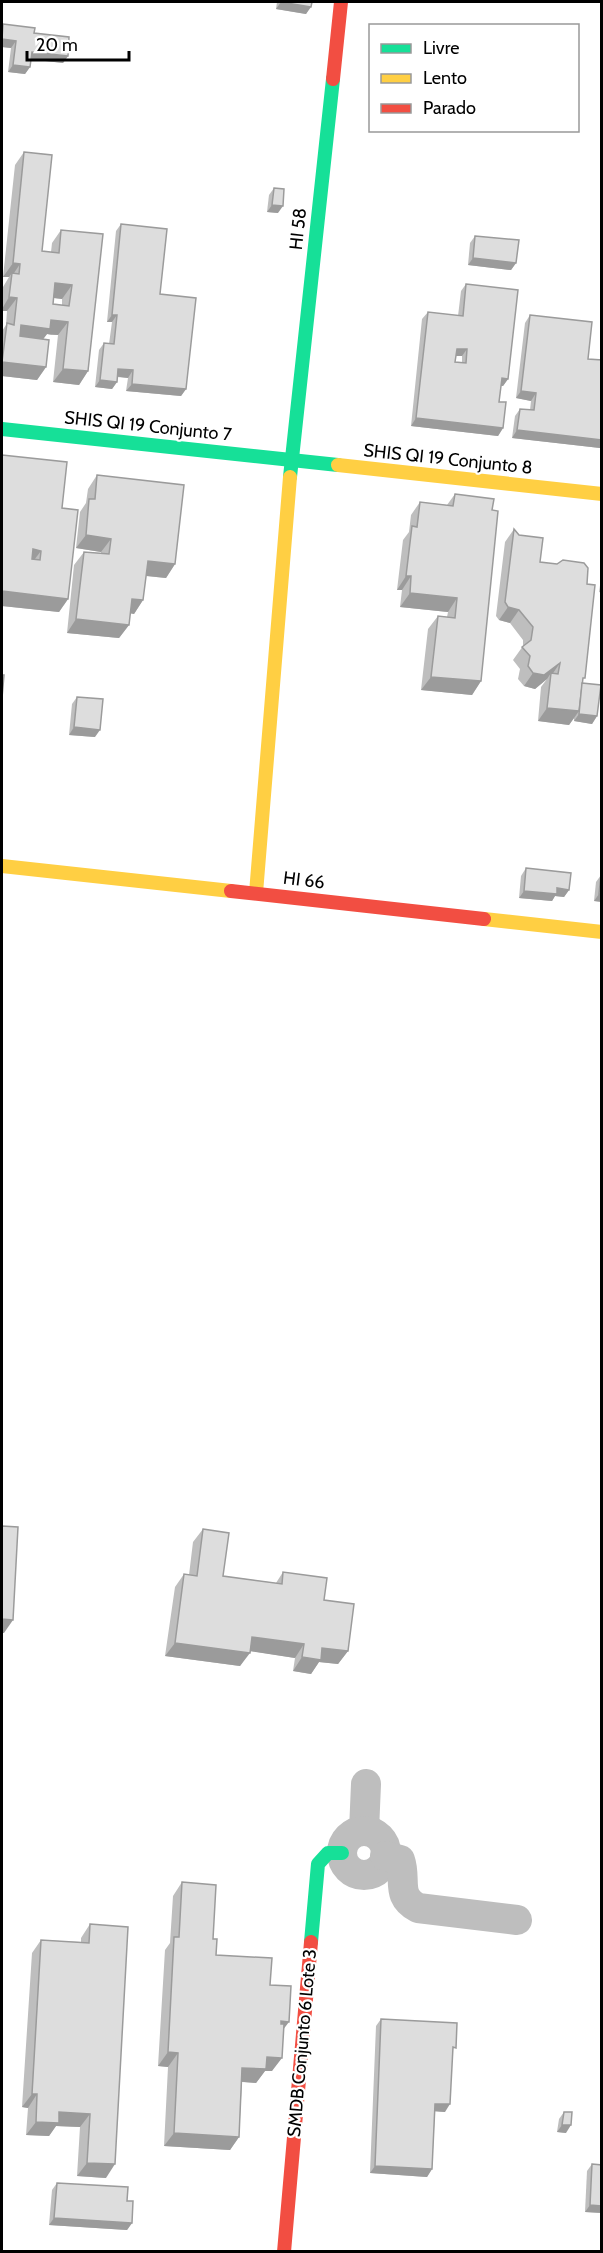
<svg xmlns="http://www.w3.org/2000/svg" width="603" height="2253" font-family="Cabin,sans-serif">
  <rect width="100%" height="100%" fill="#fff"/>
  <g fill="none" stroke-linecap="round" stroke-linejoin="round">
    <g stroke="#bebebe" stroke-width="30">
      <path d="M 364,1831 L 366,1784"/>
      <circle cx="364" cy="1853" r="22"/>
      <path d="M 385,1856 L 400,1860 C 407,1880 395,1896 418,1908 L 517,1920"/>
    </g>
    <g stroke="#16e098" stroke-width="14">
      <path d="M 2,429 L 338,465"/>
      <path d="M 290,477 L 333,79"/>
      <path d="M 311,1942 L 318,1864 L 328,1853 L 342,1853"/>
    </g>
    <g stroke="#ffcf43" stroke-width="14">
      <path d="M 338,465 L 602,494"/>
      <path d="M 2,866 L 231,891"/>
      <path d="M 256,893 L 290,477"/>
      <path d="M 484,919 L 602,932"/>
    </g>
    <g stroke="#f24e42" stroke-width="14">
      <path d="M 333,79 L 341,2"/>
      <path d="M 231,891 L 484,919"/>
      <path d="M 284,2252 L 311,1942"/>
    </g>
  </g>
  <g fill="#bebebe" fill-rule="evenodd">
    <path d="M 277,2 L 312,2 L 306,14 L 276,9 Z"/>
    <path d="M 3,24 L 34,33 L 68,56 L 63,63 L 31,59 L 30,67 L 25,74 L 8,72 L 11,48 L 2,47 L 2,26 Z"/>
    <path d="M 24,152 L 42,251 L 51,252 L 52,243 L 61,230 L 88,371 L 79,385 L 53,382 L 58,335 L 51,335 L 47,334 L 43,339 L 46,367 L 37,380 L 2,376 L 2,331 L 6,325 L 7,311 L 2,311 L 2,297 L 3,287 L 9,277 L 3,277 L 15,165 ZM 54,298 L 62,299 L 62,305 L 53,304 Z"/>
    <path d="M 274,188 L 278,213 L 267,212 L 269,195 Z"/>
    <path d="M 121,224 L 160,294 L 186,389 L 181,396 L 126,391 L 128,378 L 117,377 L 117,382 L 112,389 L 95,387 L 99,350 L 104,343 L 109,344 L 112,322 L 107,322 L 116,231 Z"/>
    <path d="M 475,236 L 516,263 L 511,270 L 468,265 L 470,243 Z"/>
    <path d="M 466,284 L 508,379 L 503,386 L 501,386 L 499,402 L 503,428 L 498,436 L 411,426 L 422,319 L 428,312 L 458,316 L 461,291 ZM 456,356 L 462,356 L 462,363 L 455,362 Z"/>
    <path d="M 530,315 L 588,359 L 600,448 L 512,438 L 515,416 L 520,409 L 530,410 L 531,401 L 516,398 L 525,323 Z"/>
    <path d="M 2,455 L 62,508 L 68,599 L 59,612 L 2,606 Z"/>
    <path d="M 97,475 L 175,564 L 166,578 L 146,576 L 143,600 L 134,614 L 130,613 L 129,625 L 119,638 L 67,633 L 74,565 L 84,552 L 101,553 L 101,552 L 76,548 L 80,512 L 86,503 L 88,489 Z"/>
    <path d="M 455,494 L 492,510 L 481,681 L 472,695 L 421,690 L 428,629 L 438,616 L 447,617 L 448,612 L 400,607 L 402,590 L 397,590 L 403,540 L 409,532 L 411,515 L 420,502 L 447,505 Z"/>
    <path d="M 514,529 L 540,562 L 582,682 L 597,716 L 592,724 L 574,721 L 574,718 L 569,725 L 538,721 L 541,687 L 547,679 L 535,689 L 524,686 L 518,679 L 520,669 L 513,660 L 523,646 L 523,640 L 510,623 L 499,620 L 496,616 L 505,542 Z"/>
    <path d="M 602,572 L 602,593 L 599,592 Z"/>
    <path d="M 77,697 L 95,737 L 69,735 L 72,704 Z"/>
    <path d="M 526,868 L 569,890 L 564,897 L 555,896 L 552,901 L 519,898 L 521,876 Z"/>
    <path d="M 601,875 L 602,902 L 594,901 L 596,882 Z"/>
    <path d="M 203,1529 L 223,1576 L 276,1583 L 283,1572 L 324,1600 L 348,1651 L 338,1664 L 319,1662 L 311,1674 L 293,1671 L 295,1658 L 250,1651 L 240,1666 L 165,1656 L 175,1587 L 184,1574 L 189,1575 L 193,1542 Z"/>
    <path d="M 182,1882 L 213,1939 L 216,1955 L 270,1985 L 283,2029 L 272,2071 L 265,2071 L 256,2083 L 242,2082 L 239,2137 L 230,2150 L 164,2146 L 168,2067 L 158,2066 L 165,1950 L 170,1943 L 173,1896 Z"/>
    <path d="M 90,1924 L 106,2178 L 77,2176 L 80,2127 L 56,2126 L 49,2136 L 26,2135 L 28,2108 L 22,2107 L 32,1953 L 41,1940 L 81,1942 L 81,1938 Z"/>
    <path d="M 381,2019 L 453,2051 L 445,2112 L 435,2111 L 432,2169 L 427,2177 L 370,2173 L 376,2026 Z"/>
    <path d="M 564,2112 L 566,2133 L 557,2132 L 559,2119 Z"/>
    <path d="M 592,2164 L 602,2165 L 602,2213 L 585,2212 L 587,2171 Z"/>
    <path d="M 57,2183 L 127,2201 L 132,2223 L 127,2230 L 49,2225 L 52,2190 Z"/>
  </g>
  <g fill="#9b9b9b">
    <path d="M 281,2 L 311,7 L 306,14 L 276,9 Z"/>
    <path d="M 2,39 L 16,41 L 11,48 L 2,47 Z"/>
    <path d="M 32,52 L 68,56 L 63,63 L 27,59 Z"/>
    <path d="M 13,65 L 30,67 L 25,74 L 8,72 Z"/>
    <path d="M 272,205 L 283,206 L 278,213 L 267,212 Z"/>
    <path d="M 473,258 L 516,263 L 511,270 L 468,265 Z"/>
    <path d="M 13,263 L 20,264 L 12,276 L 12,273 L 9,277 L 3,277 Z"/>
    <path d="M 55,283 L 72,285 L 62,299 L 46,297 Z"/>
    <path d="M 9,297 L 17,298 L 7,311 L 2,311 L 2,309 Z"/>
    <path d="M 112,315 L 117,315 L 112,322 L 107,322 Z"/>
    <path d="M 51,320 L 68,322 L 58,335 L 47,334 L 41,342 L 12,339 L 21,325 Z"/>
    <path d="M 457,349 L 467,349 L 462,356 L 452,356 Z"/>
    <path d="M 2,362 L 46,367 L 37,380 L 2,376 Z"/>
    <path d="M 63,369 L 88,371 L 79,385 L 53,382 Z"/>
    <path d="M 118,369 L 133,370 L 128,378 L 113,376 Z"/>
    <path d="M 502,378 L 508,379 L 503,386 L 497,385 Z"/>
    <path d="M 100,380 L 117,382 L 112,389 L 95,387 Z"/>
    <path d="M 132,384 L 186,389 L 181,396 L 126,391 Z"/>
    <path d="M 521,391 L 536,393 L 531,401 L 516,398 Z"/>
    <path d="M 416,418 L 503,428 L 498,436 L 411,426 Z"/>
    <path d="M 517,430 L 602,440 L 602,445 L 600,448 L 512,438 Z"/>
    <path d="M 86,535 L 111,539 L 101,552 L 76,548 Z"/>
    <path d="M 33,549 L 41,551 L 31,564 Z"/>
    <path d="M 148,561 L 175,564 L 166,578 L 138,575 Z"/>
    <path d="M 406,576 L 411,576 L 402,590 L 397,590 Z"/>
    <path d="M 2,591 L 68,599 L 59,612 L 2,606 Z"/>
    <path d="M 410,593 L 457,598 L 448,612 L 400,607 Z"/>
    <path d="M 132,599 L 143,600 L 134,614 L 123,612 Z"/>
    <path d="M 508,607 L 519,610 L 510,623 L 499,620 Z"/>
    <path d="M 76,619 L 129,625 L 119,638 L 67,633 Z"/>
    <path d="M 560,663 L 551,676 L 551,673 L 547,679 L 535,689 L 524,686 L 533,673 Z"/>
    <path d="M 431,677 L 481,681 L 472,695 L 421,690 Z"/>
    <path d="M 547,708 L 579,711 L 569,725 L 538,721 Z"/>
    <path d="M 579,714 L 597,716 L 592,724 L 574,721 Z"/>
    <path d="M 74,727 L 100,730 L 95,737 L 69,735 Z"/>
    <path d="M 557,888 L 569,890 L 564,897 L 555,896 L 552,901 L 519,898 L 524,891 Z"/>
    <path d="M 599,894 L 602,894 L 602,902 L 594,901 Z"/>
    <path d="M 2,1619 L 13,1620 L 4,1633 L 2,1633 Z"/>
    <path d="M 252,1637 L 304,1644 L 295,1658 L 243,1650 Z"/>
    <path d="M 175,1643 L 250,1653 L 240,1666 L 165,1656 Z"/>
    <path d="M 322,1648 L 348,1651 L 338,1664 L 319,1662 L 311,1674 L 293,1671 L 302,1657 Z"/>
    <path d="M 281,2021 L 289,2022 L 279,2035 Z"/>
    <path d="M 168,2052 L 178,2053 L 168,2067 L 158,2066 Z"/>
    <path d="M 267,2057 L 282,2058 L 272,2071 L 265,2071 L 256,2083 L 233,2081 L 242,2068 Z"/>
    <path d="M 32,2094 L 37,2094 L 28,2108 L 22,2107 Z"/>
    <path d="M 435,2104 L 450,2104 L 445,2112 L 430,2111 Z"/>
    <path d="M 59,2112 L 90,2114 L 80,2127 L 56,2126 L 49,2136 L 26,2135 L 36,2122 Z"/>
    <path d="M 562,2125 L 571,2125 L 566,2133 L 557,2132 Z"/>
    <path d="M 174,2133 L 239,2137 L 230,2150 L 164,2146 Z"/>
    <path d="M 87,2163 L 115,2164 L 106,2178 L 77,2176 Z"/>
    <path d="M 375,2166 L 432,2169 L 427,2177 L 370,2173 Z"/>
    <path d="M 590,2205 L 602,2206 L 602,2213 L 585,2212 Z"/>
    <path d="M 54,2218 L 132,2223 L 127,2230 L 49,2225 Z"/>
  </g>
  <g fill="#ddd" stroke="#9b9b9b" stroke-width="1.5" fill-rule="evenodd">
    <path d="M 281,2 L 312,2 L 311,7 Z"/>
    <path d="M 3,24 L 35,28 L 34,33 L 69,37 L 68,56 L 32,52 L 30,67 L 13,65 L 16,41 L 2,39 Z"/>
    <path d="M 24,152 L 52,155 L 42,251 L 59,253 L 61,230 L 103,234 L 88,371 L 63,369 L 68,322 L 60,321 L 51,320 L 50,329 L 21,325 L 20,336 L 49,340 L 46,367 L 2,362 L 7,323 L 14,325 L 17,298 L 9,297 L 12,273 L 19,274 L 20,264 L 13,263 ZM 55,283 L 72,285 L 69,306 L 53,304 Z"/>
    <path d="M 274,188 L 284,189 L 283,206 L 272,205 Z"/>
    <path d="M 121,224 L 167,229 L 160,294 L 196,298 L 186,389 L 132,384 L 133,370 L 118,369 L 117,382 L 100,380 L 104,343 L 114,344 L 117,315 L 112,315 Z"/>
    <path d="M 475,236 L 519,240 L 516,263 L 473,258 Z"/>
    <path d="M 466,284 L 518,290 L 508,379 L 502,378 L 499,402 L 506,402 L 503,428 L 416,418 L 428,312 L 463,316 ZM 457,349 L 467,349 L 466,363 L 455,362 Z"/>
    <path d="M 530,315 L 592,322 L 588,359 L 602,360 L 602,440 L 517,430 L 520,409 L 534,410 L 536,393 L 521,391 Z"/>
    <path d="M 2,455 L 67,462 L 62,508 L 78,510 L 68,599 L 2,591 ZM 33,549 L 41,551 L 40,560 L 32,559 Z"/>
    <path d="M 97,475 L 184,485 L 175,564 L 148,561 L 143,600 L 132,599 L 129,625 L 76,619 L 84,552 L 109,554 L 111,539 L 86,535 L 89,499 L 95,499 Z"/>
    <path d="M 455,494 L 494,499 L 492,510 L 498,511 L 481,681 L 431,677 L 438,616 L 455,618 L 457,598 L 410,593 L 411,576 L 406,576 L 412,526 L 417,527 L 420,502 L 453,506 Z"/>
    <path d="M 514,529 L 519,535 L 543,538 L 540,562 L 557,564 L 563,560 L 584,563 L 588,568 L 587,584 L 595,585 L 585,678 L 583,678 L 579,711 L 547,708 L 551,673 L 558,674 L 560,663 L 544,675 L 533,673 L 528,666 L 530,656 L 522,647 L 531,640 L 533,627 L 519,610 L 508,607 L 505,602 Z"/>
    <path d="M 2,675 L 4,675 L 2,698 Z"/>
    <path d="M 582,683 L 601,685 L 597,716 L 579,714 Z"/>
    <path d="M 77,697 L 103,699 L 100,730 L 74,727 Z"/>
    <path d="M 526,868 L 571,873 L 569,890 L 557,888 L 557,894 L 524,891 Z"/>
    <path d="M 601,875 L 602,875 L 602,894 L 599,894 Z"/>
    <path d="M 2,1526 L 18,1527 L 13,1620 L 2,1619 Z"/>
    <path d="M 203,1529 L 229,1533 L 223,1576 L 282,1584 L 283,1572 L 327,1578 L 324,1600 L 354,1604 L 348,1651 L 322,1648 L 321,1660 L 302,1657 L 304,1644 L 252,1637 L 250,1653 L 175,1643 L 184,1574 L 197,1576 Z"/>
    <path d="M 182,1882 L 216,1885 L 213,1939 L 217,1939 L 216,1955 L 272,1958 L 270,1985 L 291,1986 L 289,2022 L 281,2021 L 281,2024 L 284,2024 L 282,2058 L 267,2057 L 266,2069 L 242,2068 L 239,2137 L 174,2133 L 178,2053 L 168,2052 L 174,1937 L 179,1937 Z"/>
    <path d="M 90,1924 L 128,1927 L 115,2164 L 87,2163 L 90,2114 L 59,2112 L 59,2123 L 36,2122 L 37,2094 L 32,2094 L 41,1940 L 89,1943 Z"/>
    <path d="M 381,2019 L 457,2023 L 456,2048 L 453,2047 L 450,2104 L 435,2104 L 432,2169 L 375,2166 Z"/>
    <path d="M 564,2112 L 572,2112 L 571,2125 L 562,2125 Z"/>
    <path d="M 592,2164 L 602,2165 L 602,2206 L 590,2205 Z"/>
    <path d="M 57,2183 L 128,2187 L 127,2201 L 133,2201 L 132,2223 L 54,2218 Z"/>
  </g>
  <g text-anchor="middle" stroke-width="4.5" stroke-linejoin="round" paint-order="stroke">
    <g font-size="18" fill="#000" stroke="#fff">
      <text transform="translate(298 229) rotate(-84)" y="6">HI 58</text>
      <text transform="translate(148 426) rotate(6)" y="6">SHIS QI 19 Conjunto 7</text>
      <text transform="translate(448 459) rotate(6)" y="6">SHIS QI 19 Conjunto 8</text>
      <text transform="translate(304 880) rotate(7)" y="6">HI 66</text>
      <text transform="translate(302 2043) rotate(-85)" y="6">SMDB Conjunto 6 Lote 3</text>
    </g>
  </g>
  <rect width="603" height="2253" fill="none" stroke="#000000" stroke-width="6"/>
  <rect x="369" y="24" width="210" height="108" fill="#ffffff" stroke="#999999" stroke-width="1.5"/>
  <rect x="381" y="44" width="30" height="9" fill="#16e098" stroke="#999999" stroke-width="1.5"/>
  <text x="423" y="54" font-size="18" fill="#000000">Livre</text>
  <rect x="381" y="74" width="30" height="9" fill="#ffcf43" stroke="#999999" stroke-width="1.5"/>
  <text x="423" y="84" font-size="18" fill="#000000">Lento</text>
  <rect x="381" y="104" width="30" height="9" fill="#f24e42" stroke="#999999" stroke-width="1.5"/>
  <text x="423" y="114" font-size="18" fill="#000000">Parado</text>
  <path d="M27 51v9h102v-9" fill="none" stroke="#000000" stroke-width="3"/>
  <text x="36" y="51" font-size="18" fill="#000000" stroke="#ffffff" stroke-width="4.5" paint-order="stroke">20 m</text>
</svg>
